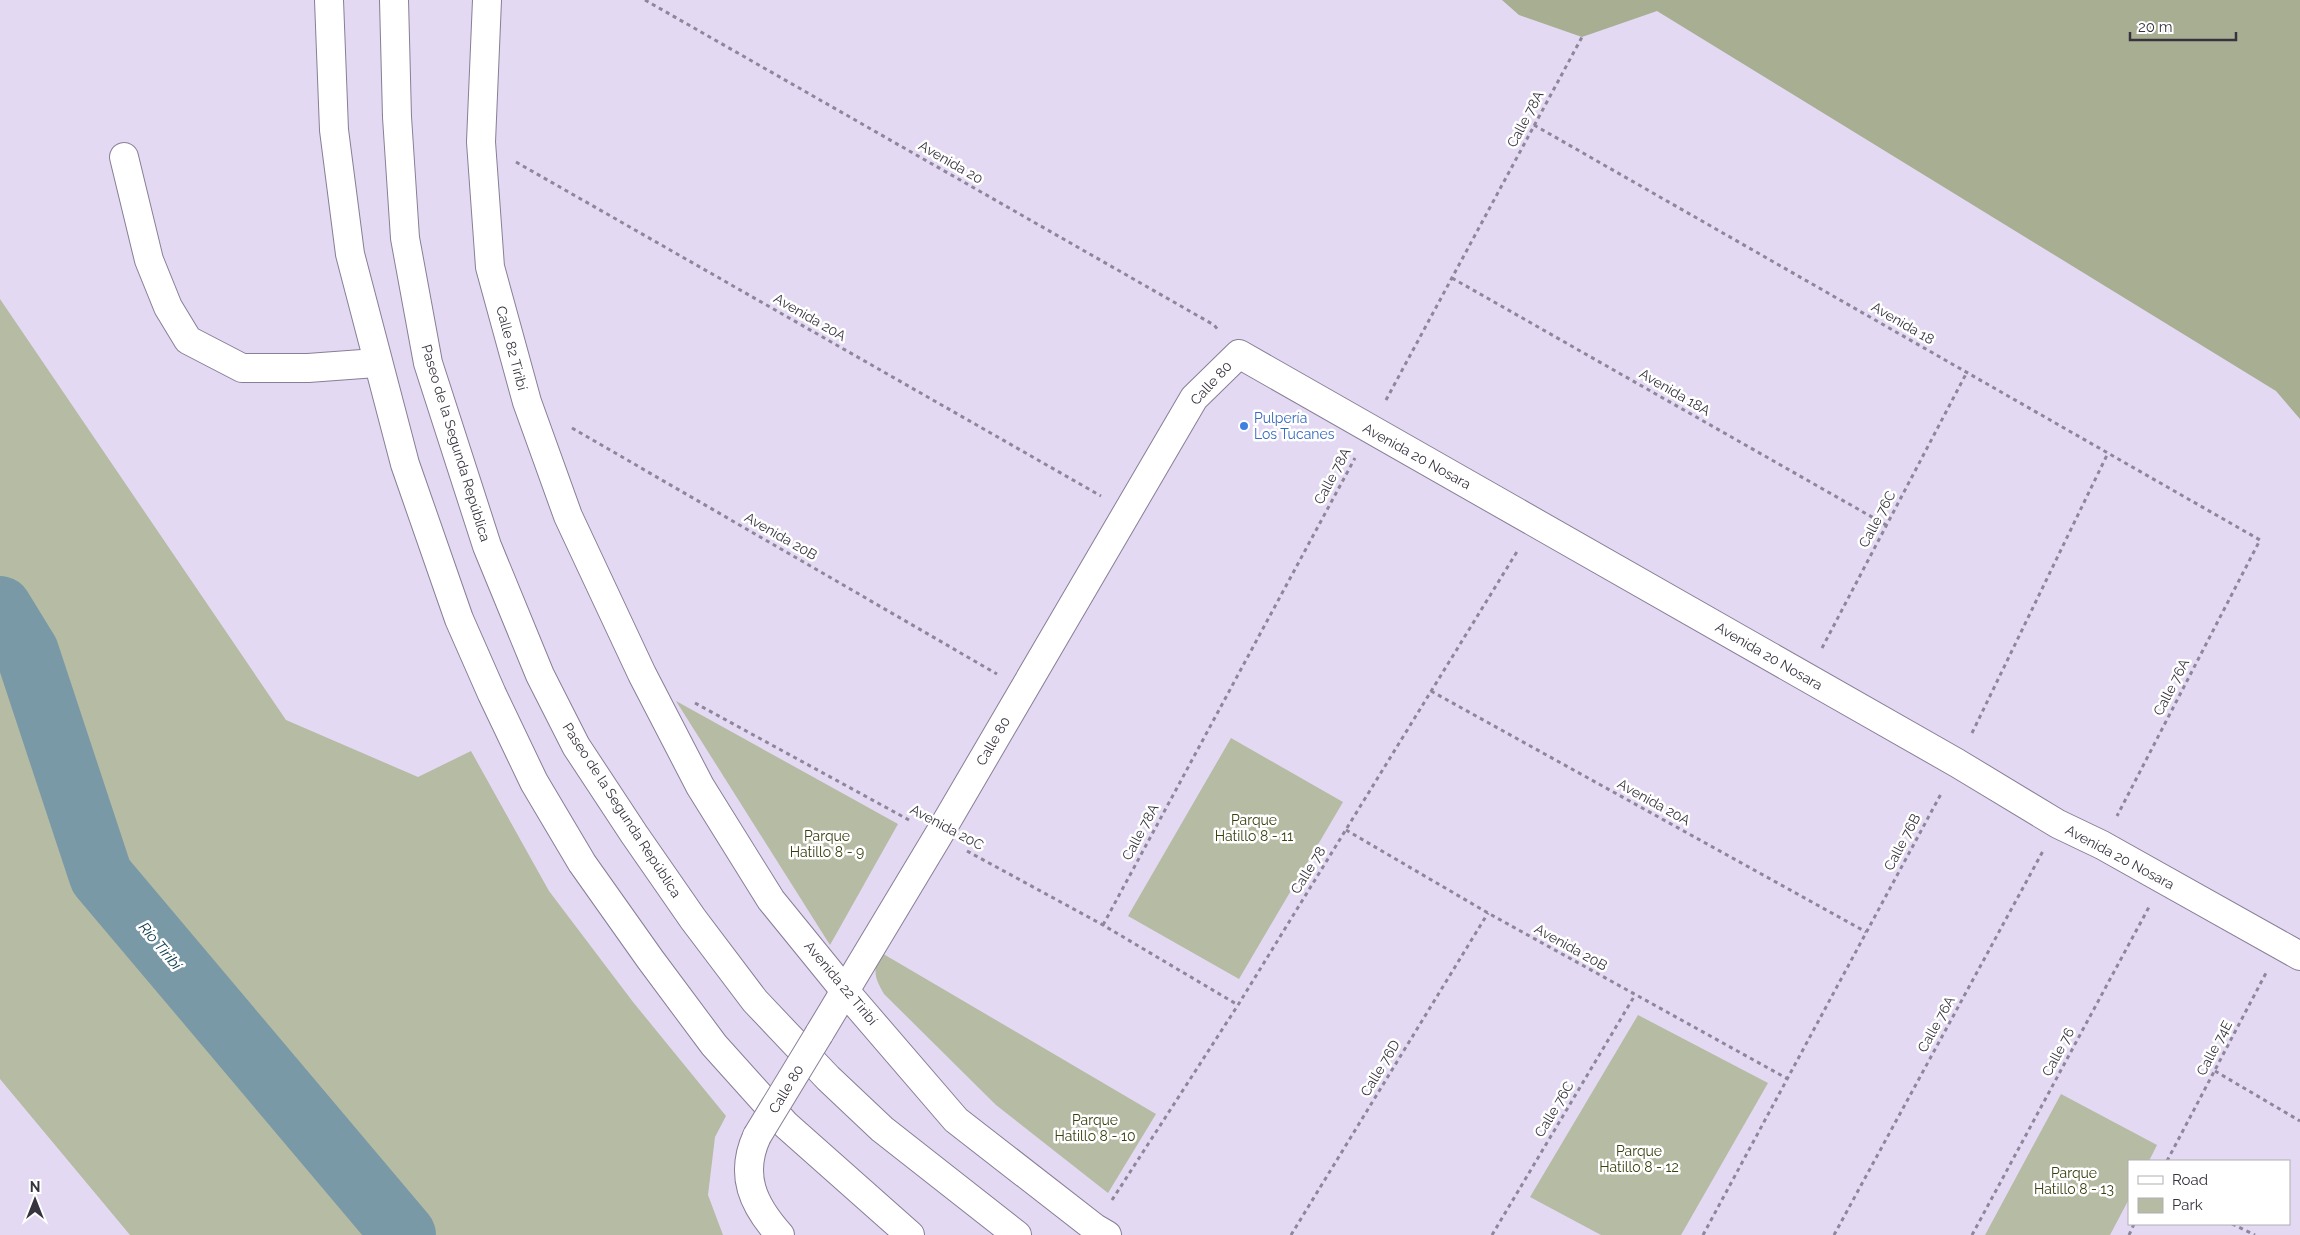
<svg xmlns="http://www.w3.org/2000/svg" width="2300" height="1235" font-family="Raleway,sans-serif">
  <rect width="100%" height="100%" fill="#e3d9f3"/>
  <g fill="#b6bba3">
    <path d="M 0,299 L 286,720 L 418,777 L 471,751 L 549,891 L 633,1002 L 726,1116 L 715,1137 L 708,1195 L 723,1235 L 130,1235 L 0,1079 Z"/>
    <path d="M 676,701 L 898,824 L 830,945 Z"/>
    <path d="M 1231,738 L 1343,802 L 1239,979 L 1128,916 Z"/>
    <path d="M 880,952 L 1156,1114 L 1108,1193 L 996,1105 L 884,994 C 874,977 873,971 880,952 Z"/>
    <path d="M 1638,1015 L 1768,1083 L 1681,1235 L 1601,1235 L 1530,1197 Z"/>
    <path d="M 2061,1094 L 2157,1145 L 2149,1161 L 2129,1161 L 2129,1199 L 2110,1235 L 1985,1235 Z"/>
  </g>
  <path fill="#a7ae91" d="M 1502,0 L 2300,0 L 2300,419 L 2276,391 L 1657,11 L 1582,37 L 1519,15 Z"/>
  <g fill="none" stroke-linecap="round" stroke-linejoin="round">
    <path stroke="#7999a6" stroke-width="64" d="M 0,608 L 27,652 L 101,876 L 404,1235"/>
    <defs>
      <g id="minor">
        <path d="M 487,0 L 481,142 L 490,267 L 527,402 L 568,516 L 642,674 L 700,786 L 771,900 L 845,991 L 956,1120 L 1095,1228 L 1107,1235"/>
        <path d="M 124,157 L 149,260 L 168,307 L 188,340 L 242,368 L 308,368 L 376,363"/>
        <path d="M 819,1034 L 938,836 L 1194,398 L 1239,354 L 1957,763 L 2058,824 L 2102,845 L 2300,956"/>
        <path d="M 757,1136 C 739,1175 753,1205 780,1235"/>
      </g>
      <g id="highway">
        <path d="M 329,0 L 334,130 L 350,254 L 405,464 L 459,619 L 492,694 L 534,782 L 582,863 L 650,959 L 714,1045 L 786,1125 L 910,1235"/>
        <path d="M 394,0 L 397,117 L 405,238 L 428,363 L 487,546 L 540,675 L 576,746 L 634,834 L 693,919 L 755,1001 L 828,1078 L 882,1129 L 1017,1235"/>
      </g>
    </defs>
    <use href="#minor" stroke="#887e96" stroke-width="30"/>
    <use href="#highway" stroke="#887e96" stroke-width="30"/>
    <g stroke="#8e879a" stroke-width="3" stroke-dasharray="4 4" stroke-linecap="butt">
      <path d="M 645,0 L 1214,325 L 1219,331"/>
      <path d="M 1534,125 L 2260,540 L 2117,816"/>
      <path d="M 516,162 L 1101,496"/>
      <path d="M 1452,278 L 1886,525"/>
      <path d="M 1386,400 L 1582,37"/>
      <path d="M 572,428 L 997,674"/>
      <path d="M 1822,648 L 1967,372"/>
      <path d="M 1431,691 L 1866,932"/>
      <path d="M 695,703 L 909,820"/>
      <path d="M 1972,733 L 2108,453"/>
      <path d="M 1346,830 L 1488,913 L 1788,1079"/>
      <path d="M 967,851 L 1103,925 L 1238,1005"/>
      <path d="M 1103,925 L 1355,458"/>
      <path d="M 2215,1071 L 2300,1121"/>
      <path d="M 2167,1161 L 2266,973"/>
      <path d="M 1112,1200 L 1238,1005 L 1518,550"/>
      <path d="M 2232,1224 L 2255,1235"/>
      <path d="M 1291,1235 L 1488,913"/>
      <path d="M 1492,1235 L 1635,995"/>
      <path d="M 1703,1235 L 1942,792"/>
      <path d="M 1834,1235 L 2043,851"/>
      <path d="M 1972,1235 L 2149,907"/>
      <path d="M 2129,1235 L 2134,1224"/>
    </g>
    <use href="#minor" stroke="#fff" stroke-width="28"/>
    <use href="#highway" stroke="#fff" stroke-width="28"/>
    <defs>
      <path id="minor-bridge" d="M 757,1136 L 819,1034"/>
    </defs>
    <use href="#minor-bridge" stroke="#887e96" stroke-width="30" stroke-linecap="butt"/>
    <use href="#minor-bridge" stroke="#fff" stroke-width="28"/>
  </g>
  <circle fill="#3f7fe0" stroke="#fff" stroke-width="2" cx="1244" cy="426" r="5"/>
  <g text-anchor="middle" stroke-width="5" stroke-linejoin="round" paint-order="stroke">
    <g font-size="14" fill="#38343f" stroke="#fff">
      <text transform="translate(1525 119) rotate(-62)" y="5">Calle 78A</text>
      <text transform="translate(951 162) rotate(30)" y="5">Avenida 20</text>
      <text transform="translate(810 317) rotate(30)" y="5">Avenida 20A</text>
      <text transform="translate(1903 323) rotate(30)" y="5">Avenida 18</text>
      <text transform="translate(512 348) rotate(75)" y="5">Calle 82 Tiribí</text>
      <text transform="translate(1211 383) rotate(-47)" y="5">Calle 80</text>
      <text transform="translate(1675 392) rotate(30)" y="5">Avenida 18A</text>
      <text transform="translate(456 443) rotate(73)" y="5">Paseo de la Segunda República</text>
      <text transform="translate(1417 456) rotate(29)" y="5">Avenida 20 Nosara</text>
      <text transform="translate(1332 476) rotate(-62)" y="5">Calle 78A</text>
      <text transform="translate(1877 519) rotate(-62)" y="5">Calle 76C</text>
      <text transform="translate(781 536) rotate(30)" y="5">Avenida 20B</text>
      <text transform="translate(1769 656) rotate(30)" y="5">Avenida 20 Nosara</text>
      <text transform="translate(2171 687) rotate(-63)" y="5">Calle 76A</text>
      <text transform="translate(993 741) rotate(-60)" y="5">Calle 80</text>
      <text transform="translate(1654 802) rotate(29)" y="5">Avenida 20A</text>
      <text transform="translate(622 810) rotate(57)" y="5">Paseo de la Segunda República</text>
      <text transform="translate(947 827) rotate(28)" y="5">Avenida 20C</text>
      <text transform="translate(1140 832) rotate(-62)" y="5">Calle 78A</text>
      <text transform="translate(1902 842) rotate(-62)" y="5">Calle 76B</text>
      <text transform="translate(2120 857) rotate(28)" y="5">Avenida 20 Nosara</text>
      <text transform="translate(1308 870) rotate(-58)" y="5">Calle 78</text>
      <text transform="translate(1571 947) rotate(29)" y="5">Avenida 20B</text>
      <text transform="translate(841 983) rotate(50)" y="5">Avenida 22 Tiribí</text>
      <text transform="translate(1936 1024) rotate(-61)" y="5">Calle 76A</text>
      <text transform="translate(2214 1048) rotate(-62)" y="5">Calle 74E</text>
      <text transform="translate(2058 1052) rotate(-62)" y="5">Calle 76</text>
      <text transform="translate(1380 1068) rotate(-59)" y="5">Calle 76D</text>
      <text transform="translate(786 1089) rotate(-59)" y="5">Calle 80</text>
      <text transform="translate(1554 1109) rotate(-59)" y="5">Calle 76C</text>
    </g>
    <g font-size="14" fill="#366cbe" stroke="#fff" text-anchor="start">
      <text x="1254" y="423">Pulpería<tspan x="1254" dy="16">Los Tucanes</tspan></text>
    </g>
    <g font-size="14" fill="#39400f" stroke="#fff">
      <text x="1254" y="825">Parque<tspan x="1254" dy="16">Hatillo 8 - 11</tspan></text>
      <text x="827" y="841">Parque<tspan x="827" dy="16">Hatillo 8 - 9</tspan></text>
      <text x="1095" y="1125">Parque<tspan x="1095" dy="16">Hatillo 8 - 10</tspan></text>
      <text x="1639" y="1156">Parque<tspan x="1639" dy="16">Hatillo 8 - 12</tspan></text>
      <text x="2074" y="1178">Parque<tspan x="2074" dy="16">Hatillo 8 - 13</tspan></text>
    </g>
    <g font-size="15" font-style="italic" fill="#124151" stroke="#fff">
      <text transform="translate(160 946) rotate(50)" y="5">Río Tiribí</text>
    </g>
  </g>
  <rect x="2128" y="1160" width="162" height="65" fill="#ffffff" stroke="#afaeb2"/>
  <rect x="2138" y="1176" width="25" height="8" fill="#ffffff" stroke="#afaeb2"/>
  <text x="2172" y="1185" font-size="15" fill="#38343f">Road</text>
  <rect x="2138" y="1198" width="25" height="15" fill="#b6bba3" stroke="#afaeb2"/>
  <text x="2172" y="1210" font-size="15" fill="#38343f">Park</text>
  <g transform="translate(35 1200)" stroke="#ffffff" stroke-width="4" paint-order="stroke">
  <path d="M0-4L9 19L0 12L-9 19Z" fill="#38343f"/>
  <text y="-8" font-size="14" font-weight="bold" text-anchor="middle" fill="#38343f">N</text>
  </g>
  <path d="M2130 32v8h106v-8" fill="none" stroke="#38343f" stroke-width="2.5"/>
  <text x="2138" y="32" font-size="15" fill="#38343f" stroke="#ffffff" stroke-width="4" paint-order="stroke">20 m</text>
</svg>
